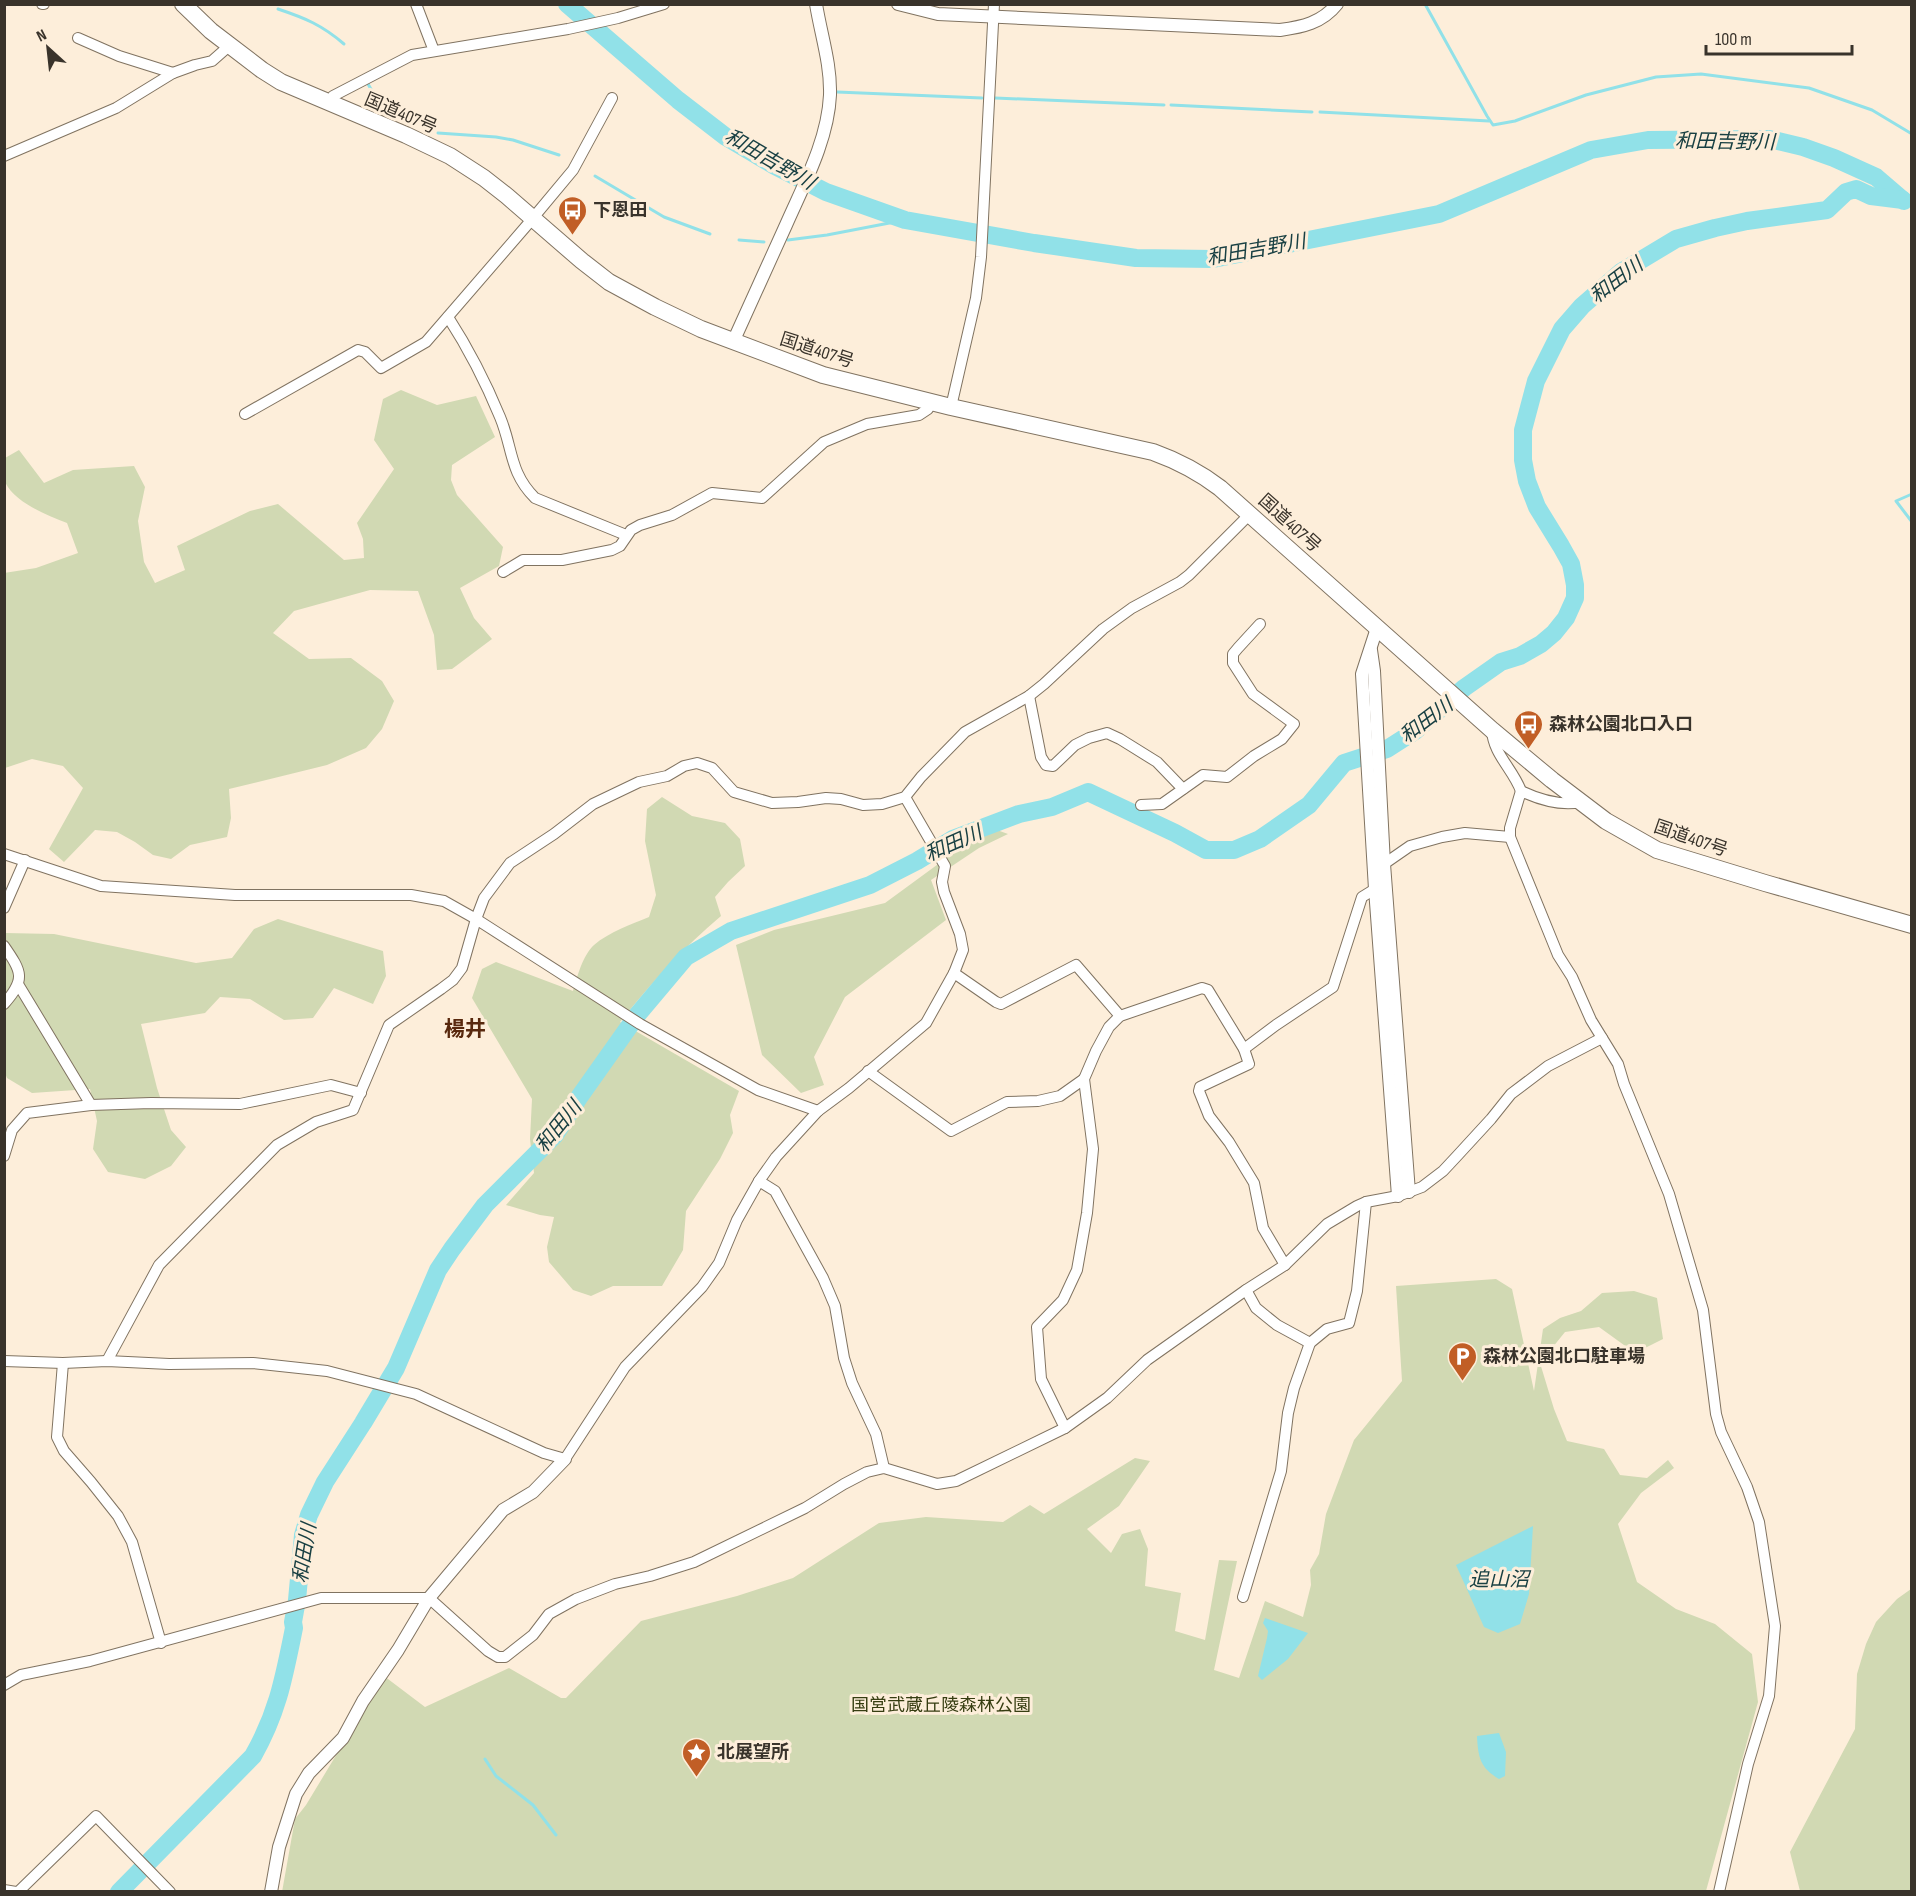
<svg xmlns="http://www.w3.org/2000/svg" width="1916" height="1896" font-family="'Sofia Sans Condensed','Noto Sans JP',sans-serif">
  <rect width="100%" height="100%" fill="#fdeeda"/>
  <g fill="#d1d9b3">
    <path d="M 401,390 L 437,405 L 476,396 L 495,437 L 452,465 L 451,480 L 457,495 L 503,547 L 499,566 L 460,588 L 474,618 L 492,639 L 452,669 L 437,670 L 434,635 L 418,591 L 370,590 L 294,611 L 273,633 L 309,659 L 351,658 L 382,681 L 394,701 L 382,729 L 366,748 L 327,765 L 229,789 L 231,818 L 227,837 L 190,845 L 171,859 L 153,855 L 135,842 L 117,832 L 95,830 L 64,862 L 49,849 L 83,788 L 63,766 L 32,759 L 5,768 L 4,573 L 36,568 L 78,553 L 67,523 C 47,515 15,503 5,482 C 3,475 4,465 5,458 L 19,450 L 44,483 L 73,470 L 134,466 L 145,487 L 138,521 L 144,562 L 155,583 L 185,570 L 177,546 L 250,511 L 278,504 L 344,560 L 364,558 L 363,539 L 357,523 L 394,469 L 374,440 L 383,399 Z"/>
    <path d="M 662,797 L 692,816 L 725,823 L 740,839 L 745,866 L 728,882 L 715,897 L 721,916 C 683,948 651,983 620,1022 L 739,1091 L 730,1115 L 733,1133 L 720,1159 L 686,1211 L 683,1250 L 662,1286 L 613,1286 L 591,1296 L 573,1290 L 549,1262 L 547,1247 L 554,1217 L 540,1215 L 506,1205 L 534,1173 L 530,1139 L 532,1099 L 472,998 L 482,969 L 496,962 L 573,991 C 577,977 583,955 594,945 C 609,932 632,924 649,917 L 656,895 L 645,841 L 647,809 Z"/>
    <path d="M 997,830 L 1008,834 L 979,848 L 931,880 L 946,920 L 845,997 L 814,1057 L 824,1085 L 801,1093 L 762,1055 L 736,945 L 774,930 L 885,903 L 956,851 Z"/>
    <path d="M 278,919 L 383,951 L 386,976 L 373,1004 L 334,988 L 313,1018 L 284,1020 L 250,999 L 220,997 L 205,1013 L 141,1024 L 157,1088 L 171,1130 L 186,1147 L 171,1166 L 145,1179 L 108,1172 L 93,1149 L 97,1121 L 90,1089 L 32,1093 L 7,1078 L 5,1073 L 5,933 L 54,934 L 196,963 L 232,958 L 254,929 Z"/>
    <path d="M 1496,1279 L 1512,1289 L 1534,1391 L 1543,1329 L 1560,1318 L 1581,1311 L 1602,1293 L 1634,1291 L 1657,1298 L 1663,1339 L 1635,1353 L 1599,1327 L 1565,1332 L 1540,1363 L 1554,1409 L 1567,1441 L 1604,1449 L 1620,1475 L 1647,1478 L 1668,1460 L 1674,1468 L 1641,1493 L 1618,1524 L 1637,1582 L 1676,1609 L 1715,1624 L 1752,1654 L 1758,1702 L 1706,1891 L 282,1892 L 295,1819 L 306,1805 L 384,1676 L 425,1707 L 509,1668 L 561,1698 L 566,1698 L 641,1621 L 737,1596 L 793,1578 L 879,1523 L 926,1517 L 1003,1522 L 1030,1505 L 1044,1514 L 1135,1458 L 1150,1461 L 1119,1506 L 1087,1529 L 1111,1553 L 1122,1534 L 1140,1529 L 1148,1549 L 1145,1586 L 1181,1593 L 1175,1631 L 1205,1640 L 1219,1560 L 1237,1561 L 1214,1670 L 1239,1678 L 1265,1601 L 1303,1617 L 1311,1585 L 1310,1570 L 1319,1554 L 1326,1514 L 1354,1440 L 1402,1381 L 1396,1286 Z"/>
    <path d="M 1911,1589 L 1911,1891 L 1800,1891 L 1790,1852 L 1855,1729 L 1857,1674 L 1866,1644 L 1876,1622 L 1897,1599 Z"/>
  </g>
  <g fill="#91e1e8">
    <path d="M 1533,1526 L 1529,1594 L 1520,1624 L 1498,1633 L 1484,1627 L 1456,1565 Z"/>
    <path d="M 1265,1618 L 1308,1633 L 1288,1659 L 1262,1680 L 1258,1676 L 1267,1638 L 1268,1631 L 1263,1623 Z"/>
    <path d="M 1499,1733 L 1506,1752 L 1505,1776 L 1499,1779 C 1480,1768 1478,1757 1477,1736 Z"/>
  </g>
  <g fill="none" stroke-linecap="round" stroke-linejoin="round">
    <g stroke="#91e1e8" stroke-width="3">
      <path d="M 1425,4 L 1487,116 L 1493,125 L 1515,121 L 1586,95 L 1656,77 L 1701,74 L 1809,88 L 1872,110 L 1912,134"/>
      <path d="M 278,9 C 305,18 322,25 344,44"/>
      <path d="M 368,84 L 383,110"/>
      <path d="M 837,92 L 982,98"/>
      <path d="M 995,98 L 1164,105"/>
      <path d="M 1171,105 L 1312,112"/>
      <path d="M 1320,112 L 1489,121"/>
      <path d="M 438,133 L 496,137 L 513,140 L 559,155"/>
      <path d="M 595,176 L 664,217 L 710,234"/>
      <path d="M 739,240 L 764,242"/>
      <path d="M 788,240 L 827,235 L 905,220"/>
      <path d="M 1912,494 L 1896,501 L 1912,522"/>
      <path d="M 485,1759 L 496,1776 L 533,1805 L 556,1835"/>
    </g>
    <g stroke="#91e1e8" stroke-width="18">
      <path d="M 567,4 L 678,100 L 726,137 L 775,166 L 826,192 L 905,220 L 1034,243 L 1136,258 L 1213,259 L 1439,214 L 1591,150 L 1648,140 L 1769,139 L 1803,147 L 1834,158 L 1876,177 L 1904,201"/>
      <path d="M 119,1892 L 253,1756 C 278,1712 284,1677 294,1628 L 293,1622 L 297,1600 L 303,1535 L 309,1515 L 325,1482 L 363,1423 L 396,1368 L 438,1270 L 452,1249 L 485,1205 L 555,1135 L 580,1096 L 638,1014 L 686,957 L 731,931 L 870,885 L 917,861 L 953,839 L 1019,814 L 1052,807 L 1088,792 L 1175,833 L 1206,850 L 1234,850 L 1260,839 L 1309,805 L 1344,763 L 1387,749 L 1415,731 L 1464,688 L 1501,662 L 1520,656 L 1541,644 L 1554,633 L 1566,618 L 1575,598 L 1575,585 L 1571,564 L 1561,546 L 1537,507 L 1527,481 L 1523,460 L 1523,430 L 1536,381 L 1562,329 L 1582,306 L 1621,272 L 1676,239 L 1715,228 L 1747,221 L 1827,210 L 1846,192 L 1856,189 L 1871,196 L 1903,200"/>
    </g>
    <defs>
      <g id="minor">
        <path d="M 42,4 L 44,4"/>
        <path d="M 416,4 L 434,51"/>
        <path d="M 78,38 L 119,56 L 173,73"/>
        <path d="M 329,103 L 333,96 L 412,55 L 568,29 L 618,18 L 664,4"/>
        <path d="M 4,156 L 116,108 L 173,73 L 195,65 L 212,61 L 229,46"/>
        <path d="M 448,317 C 468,348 486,383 500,417 C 513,448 509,472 535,498 L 626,535"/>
        <path d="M 951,407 L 976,298 L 981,257 L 994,4"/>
        <path d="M 245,414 L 358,350 L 365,352 L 381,368 L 426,342 L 528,224 L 573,170 L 612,98"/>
        <path d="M 503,572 L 523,560 L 562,560 L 612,550 L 620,546 L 631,530 L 640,525 L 672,515 L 712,493 L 762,498 L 824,442 L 867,424 L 919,415 L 928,409 L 931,401"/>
        <path d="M 1029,696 L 1041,757 L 1046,765 L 1053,766 L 1075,745 L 1089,738 L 1107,733 L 1120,739 L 1157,762 L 1183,789"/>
        <path d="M 1492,730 C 1493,754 1513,769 1521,791 C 1540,800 1561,806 1581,802"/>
        <path d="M 1521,791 L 1510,828 L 1510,837 L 1558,955 L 1572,977 L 1591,1020 L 1618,1064 L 1624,1084 L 1669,1194 L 1703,1310 L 1716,1414 L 1721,1432 L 1747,1487 L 1759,1522 L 1775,1626 L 1769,1696 L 1748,1764 L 1719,1892"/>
        <path d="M 1141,805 L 1162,804 L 1203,775 L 1227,777 L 1254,756 L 1282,739 L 1294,724 L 1253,694 L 1233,663 L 1233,654 L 1238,648 L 1260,624"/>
        <path d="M 4,854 L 101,886 L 235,895 L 411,895 L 444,901 L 476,919 L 640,1024 L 758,1090 L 818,1111"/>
        <path d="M 1377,864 L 1384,864 L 1410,846 L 1442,837 L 1465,833 L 1510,837"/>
        <path d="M 4,908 L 25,860"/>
        <path d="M 4,946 C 22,972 26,979 4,1004"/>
        <path d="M 954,973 L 996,1002 L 1001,1004 L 1076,965 L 1120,1016"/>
        <path d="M 18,984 L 91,1105"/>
        <path d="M 1244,1049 L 1249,1064 L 1200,1087 L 1199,1091 L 1209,1116 L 1229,1142 L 1254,1183 L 1263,1228 L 1285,1265"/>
        <path d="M 868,1071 L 951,1131 L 1007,1102 L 1038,1101 L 1060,1096 L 1084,1079"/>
        <path d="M 4,1156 L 12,1130 L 27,1113 L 91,1105 L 151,1103 L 240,1104 L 331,1085 L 361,1093"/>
        <path d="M 759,1181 L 775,1191 L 823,1278 L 835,1306 L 844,1358 L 852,1383 L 876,1434 L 884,1468"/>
        <path d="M 1246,1290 L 1256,1308 L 1277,1325 L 1310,1343"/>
        <path d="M 4,1361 L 63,1363 L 107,1361 L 169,1364 L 253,1363 L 327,1371 L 416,1394 L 544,1453 L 565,1459 L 625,1367 L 702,1287 L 719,1263 L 737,1220 L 759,1181 L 776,1157 L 818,1111 L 849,1088 L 926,1023 L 954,973 L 963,950 L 960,934 L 944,892 L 942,882 L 945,866 L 905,797"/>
        <path d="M 107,1361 L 159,1265 L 277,1145 L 316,1122 L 353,1110 L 389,1025 L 441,989 L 453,980 L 462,968 L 476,919 L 484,898 L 510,863 L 554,834 L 593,804 L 639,782 L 667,776 L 684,766 L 697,763 L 712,768 L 734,792 L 772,803 L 798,802 L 826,798 L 841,799 L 863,805 L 882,804 L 905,797 L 921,777 L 965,732 L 1029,696 L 1044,684 L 1103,629 L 1132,608 L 1180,582 L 1189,575 L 1250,514"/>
        <path d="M 63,1363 L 57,1437 L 64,1451 L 91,1482 L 118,1516 L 132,1542 L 161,1643"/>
        <path d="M 1065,1428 L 1041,1379 L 1037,1327 L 1063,1300 L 1077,1270 L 1087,1213 L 1093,1149 L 1084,1079 L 1096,1051 L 1109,1027 L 1120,1016 L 1202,988 L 1208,990 L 1244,1049 L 1276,1025 L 1333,987 L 1362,897 L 1375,889"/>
        <path d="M 1243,1597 L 1281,1471 L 1288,1413 L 1294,1388 L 1310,1343 L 1327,1329 L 1349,1323 L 1357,1291 L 1366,1202"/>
        <path d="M 4,1685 L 21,1675 L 90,1661 L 321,1598 L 429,1598 L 488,1651 L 498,1657 L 505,1657 L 533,1635 L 549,1614 L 576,1599 L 615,1584 L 650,1576 L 694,1562 L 805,1508 L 844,1484 L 867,1472 L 884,1468 L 937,1484 L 956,1481 L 1065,1428 L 1107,1398 L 1147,1360 L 1246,1290 L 1285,1265 L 1327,1224 L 1357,1206 L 1366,1202 L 1398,1196 L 1422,1187 L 1443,1171 L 1457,1156 L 1491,1119 L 1511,1094 L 1548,1066 L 1602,1038"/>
        <path d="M 4,1890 L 16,1892"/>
        <path d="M 18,1892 L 96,1816 L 170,1892"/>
      </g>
      <g id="tertiary">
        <path d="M 898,4 L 938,14 L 1280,30 C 1302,27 1322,23 1337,4"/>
        <path d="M 733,342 C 751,303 768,264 786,225 C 804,184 828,140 830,95 C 831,64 821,35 816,4"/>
        <path d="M 1377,628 L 1362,674 L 1375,889 L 1398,1196"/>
        <path d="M 1371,650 L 1374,671 L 1384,864 L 1409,1192"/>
        <path d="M 271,1892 L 279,1847 L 296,1794 L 309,1773 L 343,1738 L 363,1701 L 398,1650 L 429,1598 L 503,1510 L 533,1492 L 565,1459"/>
      </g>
      <path id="trunk" d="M 183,4 L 211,31 L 262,70 L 281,82 L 406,135 L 450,156 L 484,178 L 507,196 L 582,261 L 609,282 L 655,307 L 701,329 L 823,375 L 951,407 L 1153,452 C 1178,461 1199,472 1220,488 L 1492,730 L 1552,780 L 1606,821 L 1657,850 L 1765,883 L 1912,925"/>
    </defs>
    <use href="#minor" stroke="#807361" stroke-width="12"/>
    <use href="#tertiary" stroke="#807361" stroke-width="14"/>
    <use href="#trunk" stroke="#807361" stroke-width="18"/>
    <use href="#minor" stroke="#fff" stroke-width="10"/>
    <use href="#tertiary" stroke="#fff" stroke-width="12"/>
    <use href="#trunk" stroke="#fff" stroke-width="16"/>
  </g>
  <defs>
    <symbol id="bus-pin" viewBox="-11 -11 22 30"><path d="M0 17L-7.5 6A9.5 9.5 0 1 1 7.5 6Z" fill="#c15e26" stroke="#fdeeda"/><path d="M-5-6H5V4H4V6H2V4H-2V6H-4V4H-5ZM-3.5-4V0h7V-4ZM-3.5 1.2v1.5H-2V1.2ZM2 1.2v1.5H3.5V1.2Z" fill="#fff"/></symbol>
    <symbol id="parking-pin" viewBox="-11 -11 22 30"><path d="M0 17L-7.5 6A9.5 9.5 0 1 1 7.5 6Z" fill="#c15e26" stroke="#fdeeda"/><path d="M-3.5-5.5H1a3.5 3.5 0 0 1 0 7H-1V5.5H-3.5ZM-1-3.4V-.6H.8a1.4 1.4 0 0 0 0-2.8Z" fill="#fff"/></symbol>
    <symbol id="sight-pin" viewBox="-11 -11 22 30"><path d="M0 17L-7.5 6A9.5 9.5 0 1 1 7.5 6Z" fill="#c15e26" stroke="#fdeeda"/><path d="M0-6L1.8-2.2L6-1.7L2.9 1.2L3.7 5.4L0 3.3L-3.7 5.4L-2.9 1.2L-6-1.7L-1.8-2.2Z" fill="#fff"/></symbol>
  </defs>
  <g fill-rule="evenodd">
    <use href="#bus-pin" x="556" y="194" width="33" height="45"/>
    <use href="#bus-pin" x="1512" y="708" width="33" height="45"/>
    <use href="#parking-pin" x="1446" y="1340" width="33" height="45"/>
    <use href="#sight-pin" x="680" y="1736" width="33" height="45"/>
  </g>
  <g text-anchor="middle" stroke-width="6" stroke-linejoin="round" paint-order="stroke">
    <g font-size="18" fill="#39332b" stroke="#fdeeda">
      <text transform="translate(401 113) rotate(23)" y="6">国道407号</text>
      <text transform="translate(817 350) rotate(18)" y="6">国道407号</text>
      <text transform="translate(1290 523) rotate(42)" y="6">国道407号</text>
      <text transform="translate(1691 838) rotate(19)" y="6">国道407号</text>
    </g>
    <g font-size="18" font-weight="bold" fill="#39332b" stroke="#fdeeda" text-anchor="start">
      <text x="593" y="216">下恩田</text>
      <text x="1549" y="730">森林公園北口入口</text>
      <text x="1483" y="1362">森林公園北口駐車場</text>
      <text x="717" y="1758">北展望所</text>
    </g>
    <g font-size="18" fill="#363d11" stroke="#fdeeda">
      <text x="941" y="1711">国営武蔵丘陵森林公園</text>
    </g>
    <g font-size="20" font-style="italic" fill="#194043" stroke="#fdeeda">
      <text transform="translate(1725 141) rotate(1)" y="7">和田吉野川</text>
      <text transform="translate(770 159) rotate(30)" y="7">和田吉野川</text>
      <text transform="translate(1256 249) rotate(-10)" y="7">和田吉野川</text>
      <text transform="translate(1616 280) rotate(-37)" y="7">和田川</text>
      <text transform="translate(1426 720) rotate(-37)" y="7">和田川</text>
      <text transform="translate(953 843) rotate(-24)" y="7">和田川</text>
      <text transform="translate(558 1126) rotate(-51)" y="7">和田川</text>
      <text transform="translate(304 1553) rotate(-81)" y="7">和田川</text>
      <text x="1499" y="1586">追山沼</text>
    </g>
    <g font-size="21" font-weight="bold" fill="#58280d" stroke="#fdeeda">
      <text x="465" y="1036">楊井</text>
    </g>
  </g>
  <rect width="1916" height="1896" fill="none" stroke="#39332b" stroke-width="12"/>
  <g transform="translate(48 48) rotate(333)" stroke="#fdeeda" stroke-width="4.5" paint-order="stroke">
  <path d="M0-4.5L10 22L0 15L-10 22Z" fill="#39332b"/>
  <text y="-9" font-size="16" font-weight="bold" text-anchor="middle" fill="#39332b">N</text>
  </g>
  <path d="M1706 45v9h146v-9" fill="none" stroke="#39332b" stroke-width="3"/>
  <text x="1715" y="45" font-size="18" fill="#39332b" stroke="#fdeeda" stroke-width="4.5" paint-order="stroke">100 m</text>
</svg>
